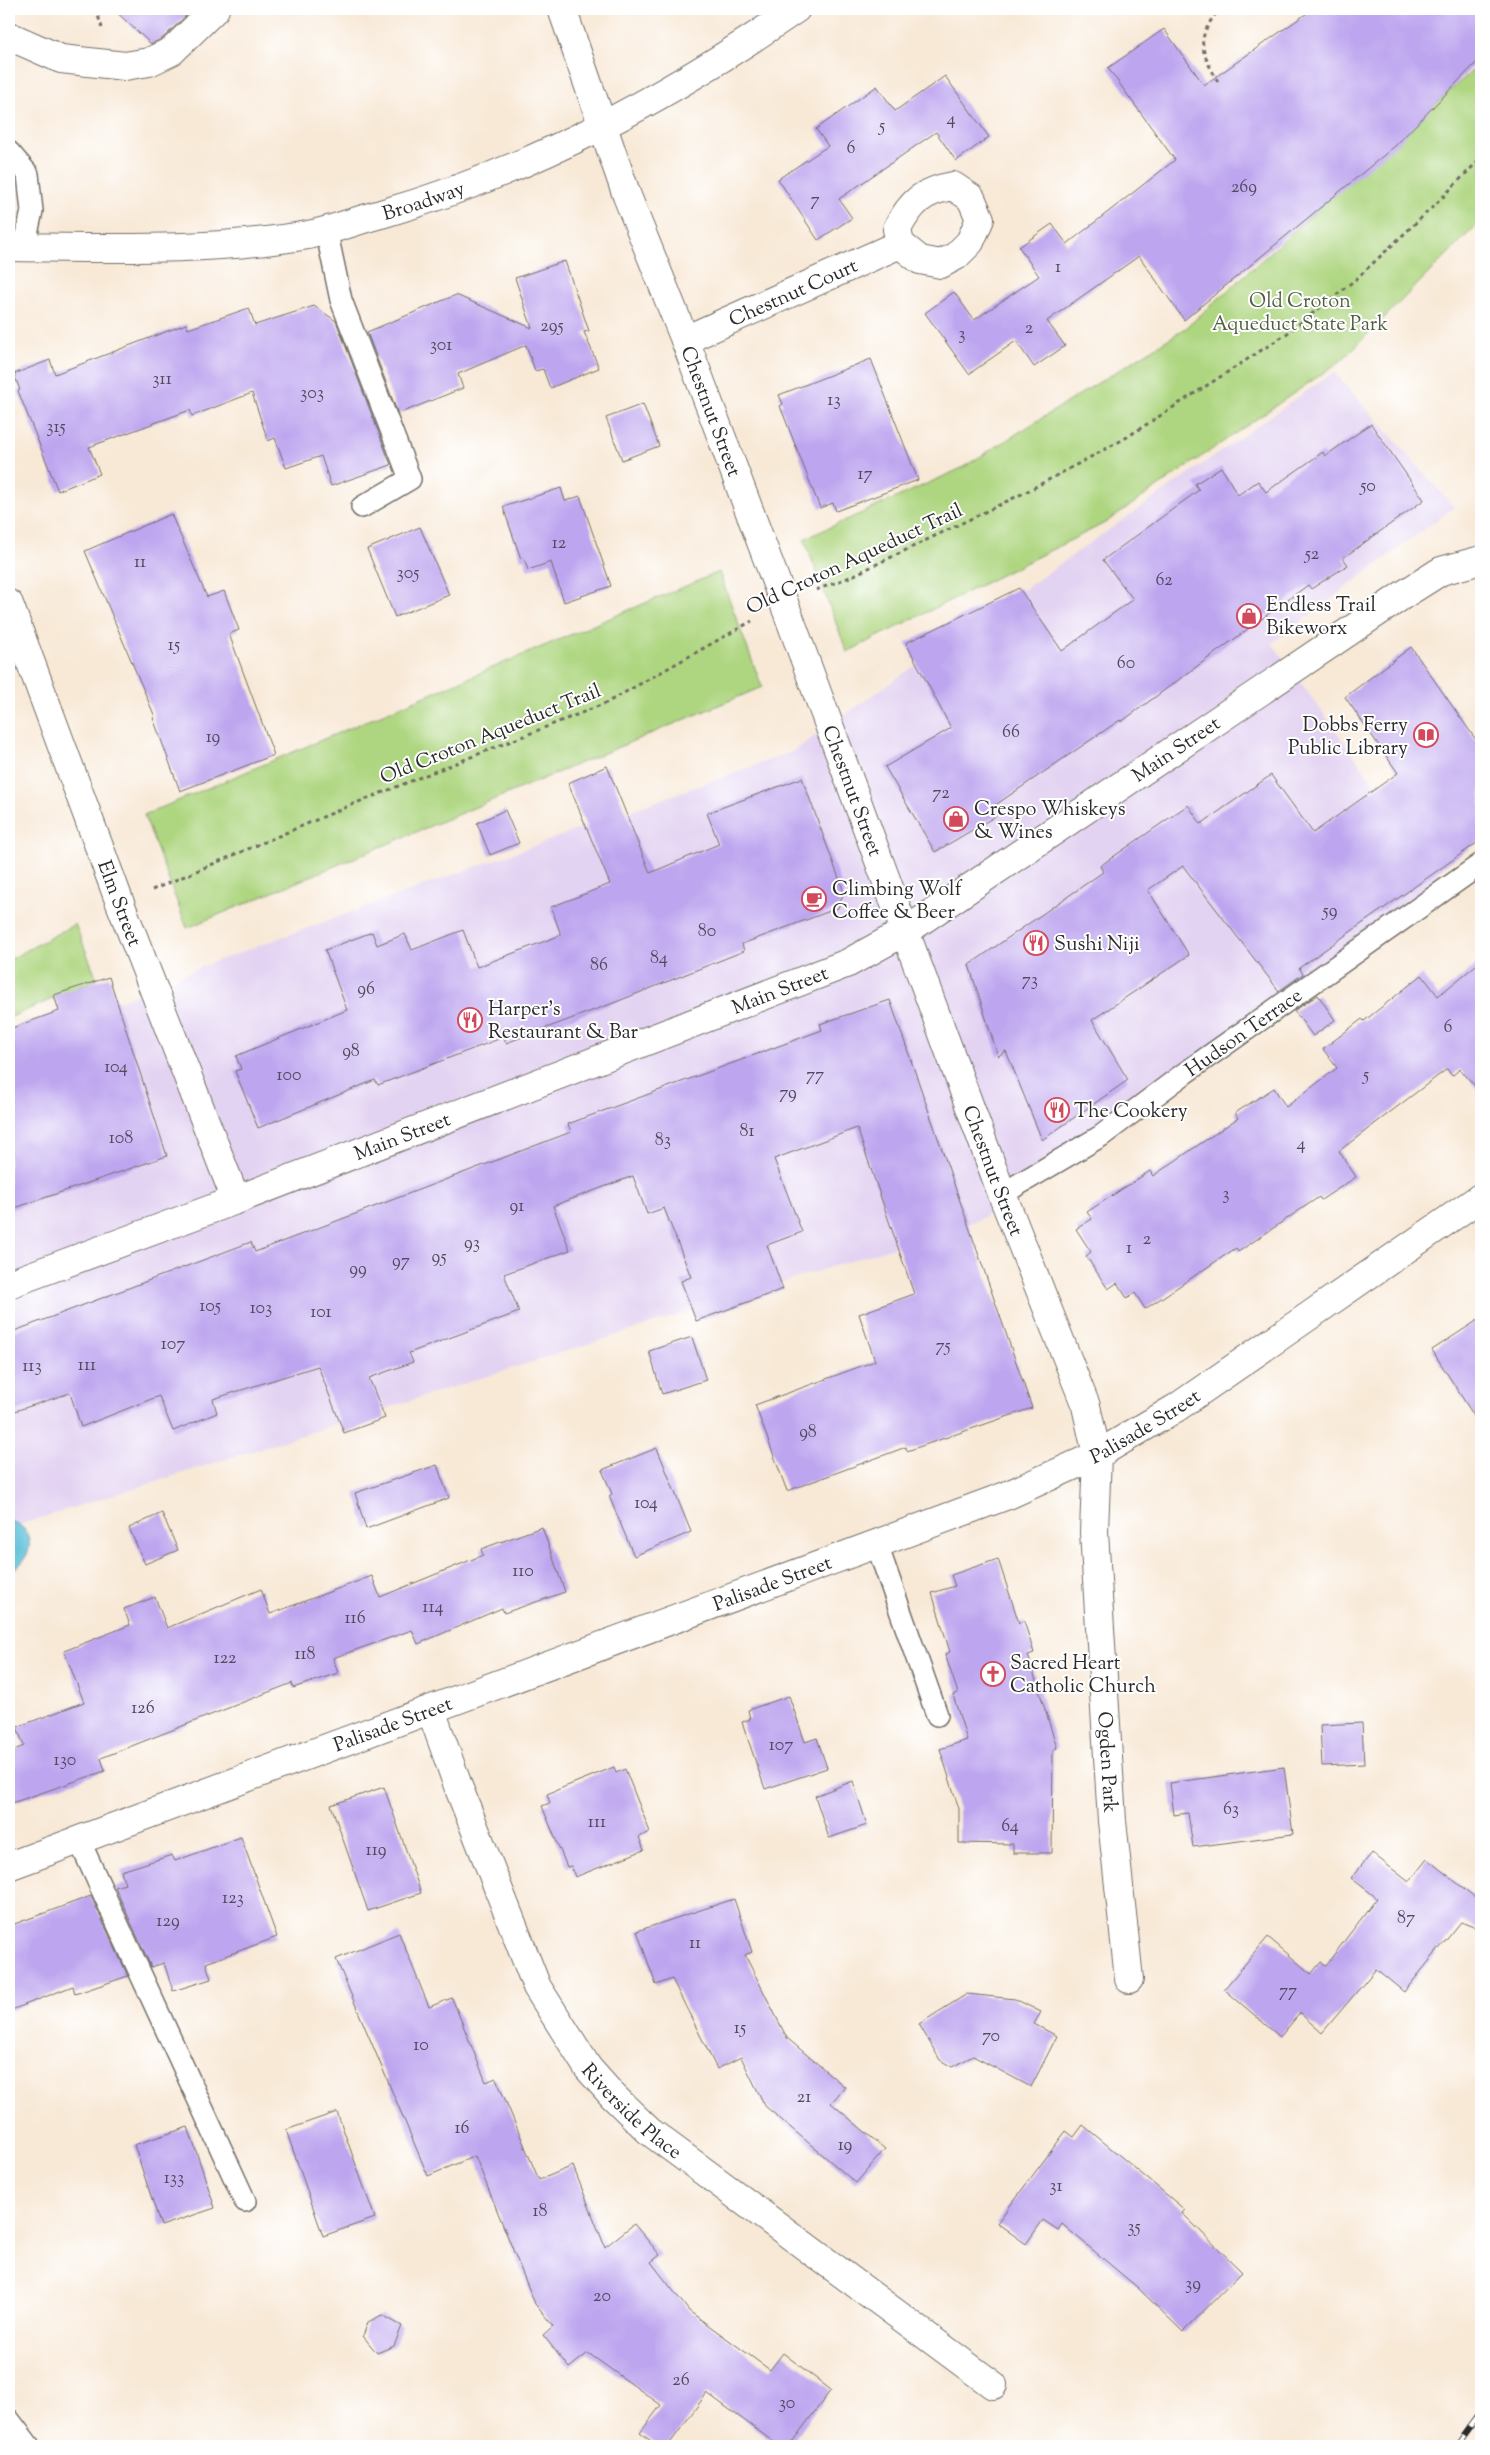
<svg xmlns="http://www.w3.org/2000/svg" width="1490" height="2455" font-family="'Sorts Mill Goudy',serif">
  <rect width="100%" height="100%" fill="#fff"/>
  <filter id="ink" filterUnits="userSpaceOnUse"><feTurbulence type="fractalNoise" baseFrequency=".02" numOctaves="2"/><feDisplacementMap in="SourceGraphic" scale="10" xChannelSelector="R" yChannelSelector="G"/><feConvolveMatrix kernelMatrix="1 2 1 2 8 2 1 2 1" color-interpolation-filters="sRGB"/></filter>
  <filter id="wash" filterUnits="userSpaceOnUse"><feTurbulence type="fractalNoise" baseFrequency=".0096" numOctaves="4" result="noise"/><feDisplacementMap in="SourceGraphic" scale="20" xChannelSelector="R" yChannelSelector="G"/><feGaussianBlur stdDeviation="1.12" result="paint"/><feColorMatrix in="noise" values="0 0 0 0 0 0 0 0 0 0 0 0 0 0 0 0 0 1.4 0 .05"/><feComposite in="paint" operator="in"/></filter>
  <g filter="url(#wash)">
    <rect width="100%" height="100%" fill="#f8e9d7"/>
    <path fill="#e3d3f2" d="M 1334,372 L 1454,507 L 1272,643 L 1441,875 L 979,1220 L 9,1528 L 9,1047 L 211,963 L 792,752 Z"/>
    <g fill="#aed680" stroke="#6c8056">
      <path d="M 1481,63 L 1481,221 L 1342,360 L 1105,523 L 847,652 L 804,539 L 962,468 L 1186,328 Z"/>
      <path d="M 719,572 L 762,687 L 187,928 L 144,815 Z"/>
      <path d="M 75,924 L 97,979 L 9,1018 L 9,960 Z"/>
    </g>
    <path fill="#5abfd8" stroke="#427582" d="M 9,1521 C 38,1527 34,1562 9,1571 Z"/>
    <g id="blocks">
      <g fill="#bda5ef">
        <path d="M 113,9 L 193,9 L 163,38 L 151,44 Z"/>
        <path d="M 1313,9 L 1481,9 L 1481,58 L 1395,146 L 1184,320 L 1139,256 L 1047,321 L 1065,346 L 1034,367 L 1016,341 L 969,374 L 925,313 L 954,292 L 974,320 L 1039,276 L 1019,247 L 1052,224 L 1067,244 L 1175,160 L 1108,68 L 1164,29 L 1204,85 Z"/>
        <path d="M 945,76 L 989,137 L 956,161 L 936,132 L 839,199 L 852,218 L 818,240 L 778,179 L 828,146 L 816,129 L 877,86 L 895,111 Z"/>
        <path d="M 565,261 L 589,331 L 584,332 L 599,368 L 550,388 L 543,369 L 535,371 L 526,345 L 458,374 L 463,388 L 398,414 L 367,332 L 456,295 L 532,328 L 515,278 Z"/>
        <path d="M 314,306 L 336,321 L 391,465 L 331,486 L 321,456 L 286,468 L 275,438 L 268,441 L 252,393 L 192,416 L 190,410 L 89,447 L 100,474 L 58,491 L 18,391 L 20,390 L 14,374 L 50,360 L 55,374 L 186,324 L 188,329 L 249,308 L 255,325 Z"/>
        <path d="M 871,359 L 918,480 L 836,511 L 833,503 L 820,508 L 780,406 L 783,404 L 779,395 Z"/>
        <path d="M 643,404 L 659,446 L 622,460 L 606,418 Z"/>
        <path d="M 1371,424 L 1424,500 L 1343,558 L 1348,565 L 1311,589 L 1308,585 L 1121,722 L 1120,720 L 991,808 L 996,816 L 935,852 L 885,767 L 951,728 L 906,643 L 1019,588 L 1062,651 L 1133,599 L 1103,560 L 1199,490 L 1195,484 L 1221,467 L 1238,495 L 1258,481 L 1266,492 L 1323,452 L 1325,456 Z"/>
        <path d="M 561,488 L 565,501 L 580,496 L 611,586 L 564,602 L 551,562 L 528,570 L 524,558 L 521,559 L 503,507 Z"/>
        <path d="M 171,514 L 207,597 L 224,591 L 239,630 L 229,634 L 274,755 L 180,791 L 153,718 L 155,717 L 85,551 Z"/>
        <path d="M 420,527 L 449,595 L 395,617 L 367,549 Z"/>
        <path d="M 1411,647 L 1481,747 L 1481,840 L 1299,968 L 1303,974 L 1279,991 L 1183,866 L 1148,890 L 1189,955 L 1092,1020 L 1128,1080 L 1042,1140 L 1006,1051 L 998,1056 L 969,965 L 1103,872 L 1100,866 L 1188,805 L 1201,824 L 1271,775 L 1313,833 L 1398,773 L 1345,697 Z"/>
        <path d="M 607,766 L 650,873 L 719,844 L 707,813 L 802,778 L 844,892 L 838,908 L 742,944 L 744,951 L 616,1002 L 506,1043 L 504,1037 L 378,1085 L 375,1080 L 258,1128 L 235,1071 L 241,1069 L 236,1056 L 347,1010 L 325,950 L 372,932 L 377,945 L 405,934 L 412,950 L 463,930 L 477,967 L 561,935 L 551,907 L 610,884 L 568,783 Z"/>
        <path d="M 505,810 L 519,843 L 490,855 L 477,823 Z"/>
        <path d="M 1481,961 L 1481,1093 L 1460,1069 L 1452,1076 L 1447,1069 L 1339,1151 L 1356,1177 L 1321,1200 L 1319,1197 L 1238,1252 L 1236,1248 L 1145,1309 L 1135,1293 L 1127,1298 L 1117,1283 L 1108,1289 L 1086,1256 L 1091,1252 L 1076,1229 L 1092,1219 L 1087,1212 L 1150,1171 L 1153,1176 L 1238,1118 L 1235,1113 L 1274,1088 L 1286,1107 L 1337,1068 L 1323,1049 L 1362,1019 L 1364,1021 L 1422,975 L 1438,996 Z"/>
        <path d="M 109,977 L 167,1156 L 9,1210 L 9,1029 L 59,1011 L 54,995 Z"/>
        <path d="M 1318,995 L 1335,1020 L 1313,1036 L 1294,1011 Z"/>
        <path d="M 890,1000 L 1032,1408 L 907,1451 L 906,1447 L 787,1491 L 755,1405 L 875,1361 L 859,1314 L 914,1294 L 857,1128 L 774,1159 L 802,1232 L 767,1245 L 783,1289 L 696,1321 L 681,1281 L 691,1277 L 664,1208 L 647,1214 L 633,1176 L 553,1206 L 570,1250 L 504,1274 L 519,1312 L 409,1353 L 413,1362 L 369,1378 L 385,1418 L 344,1433 L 318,1366 L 213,1399 L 217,1413 L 173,1431 L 159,1396 L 81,1427 L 70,1393 L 9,1413 L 9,1333 L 251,1242 L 255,1252 L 571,1132 L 568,1124 L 822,1030 L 820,1024 Z"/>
        <path d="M 1481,1318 L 1481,1427 L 1432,1350 Z"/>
        <path d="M 692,1337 L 706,1380 L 662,1394 L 649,1351 Z"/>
        <path d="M 657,1448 L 691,1532 L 634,1556 L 609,1496 L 612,1494 L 602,1470 Z"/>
        <path d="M 437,1465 L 449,1498 L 366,1529 L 355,1493 Z"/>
        <path d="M 162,1513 L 178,1550 L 145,1564 L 129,1528 Z"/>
        <path d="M 542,1527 L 565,1592 L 504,1613 L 502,1608 L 418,1644 L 412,1630 L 333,1658 L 338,1673 L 293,1688 L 292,1683 L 101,1758 L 105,1771 L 9,1804 L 9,1752 L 24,1746 L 17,1727 L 84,1702 L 64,1651 L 130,1625 L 124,1609 L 155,1597 L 167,1628 L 261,1589 L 270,1614 L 372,1576 L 380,1597 L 483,1555 L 481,1549 Z"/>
        <path d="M 998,1559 L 1019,1623 L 1024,1621 L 1034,1653 L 1028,1655 L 1057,1748 L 1053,1750 L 1052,1853 L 1013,1853 L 1013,1844 L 959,1843 L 959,1809 L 940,1749 L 967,1740 L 953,1695 L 958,1693 L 945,1654 L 950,1652 L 932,1593 L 955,1586 L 951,1575 Z"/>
        <path d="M 789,1696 L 805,1742 L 817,1738 L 827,1768 L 765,1789 L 742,1722 L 750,1719 L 748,1710 Z"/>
        <path d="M 1362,1723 L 1364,1764 L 1322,1766 L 1320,1725 Z"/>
        <path d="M 614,1767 L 616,1773 L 625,1769 L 650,1832 L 639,1837 L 644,1850 L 575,1877 L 571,1866 L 567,1867 L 542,1806 L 550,1803 L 547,1794 Z"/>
        <path d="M 1284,1767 L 1293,1834 L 1193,1847 L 1188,1813 L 1174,1815 L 1170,1783 Z"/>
        <path d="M 853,1781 L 867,1825 L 829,1838 L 815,1796 Z"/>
        <path d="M 384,1787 L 421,1893 L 368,1911 L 331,1805 Z"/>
        <path d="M 241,1837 L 277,1937 L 206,1963 L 211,1979 L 173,1991 L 164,1963 L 151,1967 L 115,1887 L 125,1884 L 121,1871 L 172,1855 L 175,1861 Z"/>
        <path d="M 1372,1853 L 1409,1882 L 1427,1859 L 1481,1902 L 1481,1930 L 1461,1922 L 1404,1992 L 1376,1969 L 1322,2033 L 1300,2013 L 1280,2037 L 1224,1989 L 1268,1937 L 1311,1974 L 1321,1962 L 1326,1965 L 1377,1898 L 1351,1878 Z"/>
        <path d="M 91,1896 L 128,1976 L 75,1994 L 73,1986 L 9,2011 L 9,1926 Z"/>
        <path d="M 734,1899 L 752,1952 L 745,1955 L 787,2038 L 845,2087 L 831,2103 L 885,2149 L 856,2183 L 765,2106 L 741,2057 L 717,2069 L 672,1979 L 656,1985 L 637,1931 Z"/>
        <path d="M 399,1933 L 429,2007 L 452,1998 L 486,2082 L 496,2078 L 539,2180 L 573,2166 L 605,2247 L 634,2224 L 660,2255 L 651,2262 L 689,2311 L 770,2370 L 783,2353 L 831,2390 L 789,2446 L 779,2446 L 707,2393 L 668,2446 L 658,2446 L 640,2433 L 661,2405 L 588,2353 L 569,2368 L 543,2335 L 553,2326 L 535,2304 L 475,2156 L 428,2176 L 336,1959 Z"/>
        <path d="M 967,1994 L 1015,1999 L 1041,2012 L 1034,2024 L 1057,2036 L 1031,2087 L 973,2056 L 952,2067 L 940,2060 L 919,2024 Z"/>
        <path d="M 337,2112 L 375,2218 L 323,2236 L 286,2130 Z"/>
        <path d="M 1083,2125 L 1185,2210 L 1182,2213 L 1242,2272 L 1183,2332 L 1138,2288 L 1062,2224 L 1058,2230 L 1043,2220 L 1026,2244 L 997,2223 L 1066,2131 L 1074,2137 Z"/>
        <path d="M 188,2127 L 215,2208 L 161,2226 L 134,2145 Z"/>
        <path d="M 382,2315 L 402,2326 L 394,2346 L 377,2353 L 363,2336 L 368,2322 Z"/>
      </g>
    </g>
  </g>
  <g filter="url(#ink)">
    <use href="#blocks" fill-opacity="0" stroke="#736e67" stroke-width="1"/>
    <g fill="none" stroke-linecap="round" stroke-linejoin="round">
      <defs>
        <g id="service">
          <path d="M 9,152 L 28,174 L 32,211 L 24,247"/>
          <path d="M 326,229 L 341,300 L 410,479 L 362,507"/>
          <path id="s1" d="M 1002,1194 L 1101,1136 L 1185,1073 L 1481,864"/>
          <path d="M 877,1545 L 937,1715"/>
          <path d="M 79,1840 L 245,2201"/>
          <path d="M 9,2420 L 29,2446"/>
        </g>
        <g id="minor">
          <path id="s2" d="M 562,9 L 627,196 L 685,340 L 784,603 L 1002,1194 L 1086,1406 L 1097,1455 L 1094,1532 L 1112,1821 L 1129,1979"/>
          <path d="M 9,36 L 61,59 L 125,66 L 149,62 L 172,51 L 215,9"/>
          <path d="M 953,186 L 971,198 L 980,219 L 970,242 L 956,256 L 941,264 L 920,260 L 900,244 L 897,229 C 911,202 923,191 953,186 Z"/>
          <path id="s3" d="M 685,340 L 900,244"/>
          <path id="s4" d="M 9,604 L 120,903 L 236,1200"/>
          <path id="s5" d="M 9,1284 L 236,1200 L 848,963 L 906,931 L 1403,595 L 1441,571 L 1481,560"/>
          <path id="s6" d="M 431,1710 L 458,1786 L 537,1987 L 588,2068 L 613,2096 L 649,2131 L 993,2385"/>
          <path id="s7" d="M 9,1866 L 1008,1495 L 1097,1455 L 1176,1408 L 1481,1197"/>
        </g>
        <g id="primary">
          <path id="s8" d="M 9,247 C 109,248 209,252 308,235 C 333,230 357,220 381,214 C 533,170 667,98 796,9"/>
        </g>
      </defs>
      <use href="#service" stroke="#736e67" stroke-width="24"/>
      <use href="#minor" stroke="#736e67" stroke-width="30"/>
      <use href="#primary" stroke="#736e67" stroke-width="30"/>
      <g stroke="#736e67" stroke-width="3" stroke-dasharray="4 4" stroke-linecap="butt">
        <path d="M 96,9 L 102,28"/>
        <path d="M 1312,9 L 1313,10"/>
        <path d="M 1218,82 C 1200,48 1195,41 1219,9"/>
        <path d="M 816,590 L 850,577 L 1024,493 L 1124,439 L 1285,335 L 1355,280 L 1437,203 L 1481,158"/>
        <path d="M 152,890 L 351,805 L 606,703 L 752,621"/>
      </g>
      <use href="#service" stroke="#fff" stroke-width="21"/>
      <use href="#minor" stroke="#fff" stroke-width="28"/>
      <use href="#primary" stroke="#fff" stroke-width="28"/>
      <defs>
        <path id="rail" d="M 1456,2446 L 1481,2412"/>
      </defs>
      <use href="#rail" stroke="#2b2b2b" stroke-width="5.5"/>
      <use href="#rail" stroke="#fff" stroke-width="4" stroke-dasharray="11" stroke-linecap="butt"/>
    </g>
  </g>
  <defs>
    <symbol id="shop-ring" viewBox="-11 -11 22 22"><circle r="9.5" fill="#fff" stroke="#d1495b" stroke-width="1.5"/><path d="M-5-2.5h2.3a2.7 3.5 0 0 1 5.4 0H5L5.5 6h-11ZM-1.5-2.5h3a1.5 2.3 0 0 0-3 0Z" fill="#d1495b"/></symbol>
    <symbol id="library-ring" viewBox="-11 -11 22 22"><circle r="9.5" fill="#fff" stroke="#d1495b" stroke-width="1.5"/><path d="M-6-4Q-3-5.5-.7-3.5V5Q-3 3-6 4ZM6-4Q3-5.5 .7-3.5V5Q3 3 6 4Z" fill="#d1495b"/></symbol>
    <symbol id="cafe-ring" viewBox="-11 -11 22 22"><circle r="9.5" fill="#fff" stroke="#d1495b" stroke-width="1.5"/><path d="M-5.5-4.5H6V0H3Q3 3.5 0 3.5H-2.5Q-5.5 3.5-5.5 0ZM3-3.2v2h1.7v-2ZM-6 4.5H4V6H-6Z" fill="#d1495b"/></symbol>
    <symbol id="restaurant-ring" viewBox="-11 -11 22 22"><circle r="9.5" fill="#fff" stroke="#d1495b" stroke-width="1.5"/><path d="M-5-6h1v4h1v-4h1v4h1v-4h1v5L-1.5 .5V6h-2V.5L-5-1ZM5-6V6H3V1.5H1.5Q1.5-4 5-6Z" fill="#d1495b"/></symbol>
    <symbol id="church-ring" viewBox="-11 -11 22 22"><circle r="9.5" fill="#fff" stroke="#d1495b" stroke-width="1.5"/><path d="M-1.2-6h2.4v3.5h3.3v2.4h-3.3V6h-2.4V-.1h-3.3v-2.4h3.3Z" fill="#d1495b"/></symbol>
  </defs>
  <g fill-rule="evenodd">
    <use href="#shop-ring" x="1235" y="602" width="28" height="28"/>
    <use href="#library-ring" x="1412" y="721" width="28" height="28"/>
    <use href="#shop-ring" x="942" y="805" width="28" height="28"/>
    <use href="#cafe-ring" x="800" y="885" width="28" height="28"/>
    <use href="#restaurant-ring" x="1022" y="929" width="28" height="28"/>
    <use href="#restaurant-ring" x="456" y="1006" width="28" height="28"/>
    <use href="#restaurant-ring" x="1043" y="1096" width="28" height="28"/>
    <use href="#church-ring" x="979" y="1660" width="28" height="28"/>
  </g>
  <g text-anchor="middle" stroke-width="4" stroke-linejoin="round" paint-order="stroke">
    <g font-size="18" fill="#504a5c">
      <text x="951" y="124">4</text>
      <text x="882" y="131">5</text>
      <text x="851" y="153">6</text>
      <text x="1244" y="192">269</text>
      <text x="815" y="205">7</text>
      <text x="1058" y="272">1</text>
      <text x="552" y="331">295</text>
      <text x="1029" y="333">2</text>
      <text x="962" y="339">3</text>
      <text x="441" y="350">301</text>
      <text x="162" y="384">311</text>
      <text x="312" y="398">303</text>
      <text x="834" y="405">13</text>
      <text x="56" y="432">315</text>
      <text x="865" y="479">17</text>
      <text x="1368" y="491">50</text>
      <text x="559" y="548">12</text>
      <text x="1312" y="559">52</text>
      <text x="140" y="567">11</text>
      <text x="408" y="578">305</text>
      <text x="1164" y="585">62</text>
      <text x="174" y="650">15</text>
      <text x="1126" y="668">60</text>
      <text x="1011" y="737">66</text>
      <text x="213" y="742">19</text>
      <text x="941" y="798">72</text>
      <text x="1330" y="916">59</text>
      <text x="707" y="936">80</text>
      <text x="659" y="963">84</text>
      <text x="599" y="970">86</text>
      <text x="1030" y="985">73</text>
      <text x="366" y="994">96</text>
      <text x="1448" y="1032">6</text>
      <text x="351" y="1056">98</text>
      <text x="116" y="1072">104</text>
      <text x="289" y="1080">100</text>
      <text x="815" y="1080">77</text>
      <text x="1366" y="1080">5</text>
      <text x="788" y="1098">79</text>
      <text x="747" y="1136">81</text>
      <text x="121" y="1143">108</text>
      <text x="663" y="1145">83</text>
      <text x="1301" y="1149">4</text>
      <text x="1226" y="1199">3</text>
      <text x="517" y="1211">91</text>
      <text x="1147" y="1244">2</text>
      <text x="472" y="1248">93</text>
      <text x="1129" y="1253">1</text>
      <text x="439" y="1262">95</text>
      <text x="401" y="1266">97</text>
      <text x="358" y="1274">99</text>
      <text x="210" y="1311">105</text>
      <text x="261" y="1313">103</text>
      <text x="321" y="1317">101</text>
      <text x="173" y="1349">107</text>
      <text x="943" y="1351">75</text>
      <text x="87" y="1370">111</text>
      <text x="32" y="1371">113</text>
      <text x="808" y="1437">98</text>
      <text x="646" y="1508">104</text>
      <text x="523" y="1576">110</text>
      <text x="433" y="1612">114</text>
      <text x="355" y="1623">116</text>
      <text x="305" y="1659">118</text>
      <text x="225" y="1663">122</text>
      <text x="143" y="1713">126</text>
      <text x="781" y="1750">107</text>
      <text x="65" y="1765">130</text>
      <text x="1231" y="1814">63</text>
      <text x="597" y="1827">111</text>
      <text x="1010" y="1831">64</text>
      <text x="376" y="1855">119</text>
      <text x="233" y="1903">123</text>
      <text x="1406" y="1923">87</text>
      <text x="168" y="1926">129</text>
      <text x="695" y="1948">11</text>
      <text x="1288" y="1996">77</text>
      <text x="740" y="2033">15</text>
      <text x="991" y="2041">70</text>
      <text x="421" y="2050">10</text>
      <text x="804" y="2102">21</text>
      <text x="462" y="2133">16</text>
      <text x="845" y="2150">19</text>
      <text x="174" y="2183">133</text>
      <text x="1056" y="2191">31</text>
      <text x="540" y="2216">18</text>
      <text x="1134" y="2232">35</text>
      <text x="1193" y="2289">39</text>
      <text x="602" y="2301">20</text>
      <text x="681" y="2385">26</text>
      <text x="787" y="2408">30</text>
    </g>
    <g font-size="20" fill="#2b2b2b" stroke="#fff">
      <text dy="7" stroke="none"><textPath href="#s8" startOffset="420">Broadway</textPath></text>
      <text dy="7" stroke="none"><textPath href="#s3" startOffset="118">Chestnut Court</textPath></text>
      <text dy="7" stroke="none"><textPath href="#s2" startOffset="429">Chestnut Street</textPath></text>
      <text transform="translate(854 558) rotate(-25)" y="7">Old Croton Aqueduct Trail</text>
      <text transform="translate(490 733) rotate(-22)" y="7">Old Croton Aqueduct Trail</text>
      <text dy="7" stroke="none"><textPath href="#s5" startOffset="1290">Main Street</textPath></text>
      <text dy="7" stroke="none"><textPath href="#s2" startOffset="834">Chestnut Street</textPath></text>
      <text dy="7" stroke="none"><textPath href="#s4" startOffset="319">Elm Street</textPath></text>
      <text dy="7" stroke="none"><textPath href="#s5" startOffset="825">Main Street</textPath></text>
      <text dy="7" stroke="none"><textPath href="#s1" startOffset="291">Hudson Terrace</textPath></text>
      <text dy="7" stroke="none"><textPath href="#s5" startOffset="420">Main Street</textPath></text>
      <text dy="7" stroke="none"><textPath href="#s2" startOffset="1239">Chestnut Street</textPath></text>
      <text dy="7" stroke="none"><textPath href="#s7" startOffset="1219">Palisade Street</textPath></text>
      <text dy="7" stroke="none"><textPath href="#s7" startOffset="814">Palisade Street</textPath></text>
      <text dy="7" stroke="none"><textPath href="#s7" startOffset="409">Palisade Street</textPath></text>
      <text dy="7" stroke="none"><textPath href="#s2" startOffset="1850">Ogden Park</textPath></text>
      <text dy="7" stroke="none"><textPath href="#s6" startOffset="454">Riverside Place</textPath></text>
    </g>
    <g font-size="20" fill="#525e44" stroke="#fff">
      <text x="1300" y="307">Old Croton<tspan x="1300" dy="23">Aqueduct State Park</tspan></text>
    </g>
    <g font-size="20" fill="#2b2b2b" stroke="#fff" text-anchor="start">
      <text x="1266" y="611">Endless Trail<tspan x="1266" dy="23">Bikeworx</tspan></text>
      <text x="1408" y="731" text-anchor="end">Dobbs Ferry<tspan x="1408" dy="23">Public Library</tspan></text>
      <text x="974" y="815">Crespo Whiskeys<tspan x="974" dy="23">&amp; Wines</tspan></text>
      <text x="832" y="895">Climbing Wolf<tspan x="832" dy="23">Coffee &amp; Beer</tspan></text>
      <text x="1054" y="950">Sushi Niji</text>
      <text x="488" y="1015">Harper's<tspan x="488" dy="23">Restaurant &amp; Bar</tspan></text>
      <text x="1074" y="1117">The Cookery</text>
      <text x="1010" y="1669">Sacred Heart<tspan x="1010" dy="23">Catholic Church</tspan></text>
    </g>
  </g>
  <rect width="1490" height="2455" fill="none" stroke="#fff" stroke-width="30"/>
</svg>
